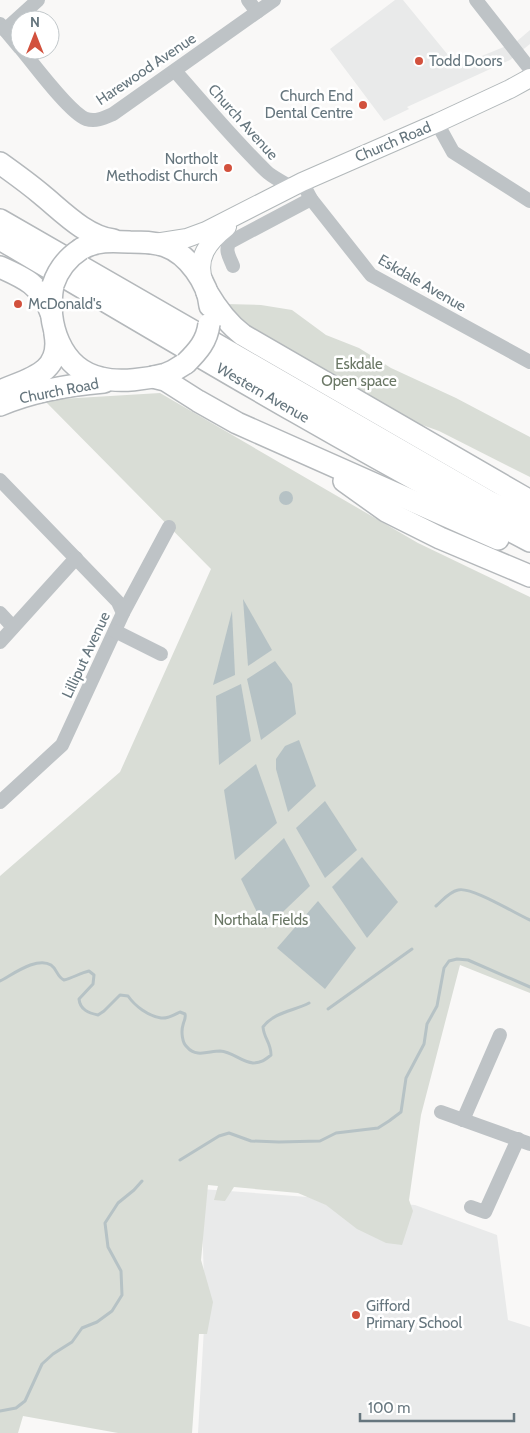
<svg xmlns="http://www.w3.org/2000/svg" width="530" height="1433" font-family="Cabin,sans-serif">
  <rect width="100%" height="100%" fill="#f9f8f7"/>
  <g fill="#e9eaea">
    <path d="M 395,0 L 403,0 L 457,66 L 516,42 L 530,30 L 530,44 L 510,60 L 407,107 L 409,109 L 384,121 L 330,49 Z"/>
    <path d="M 201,1189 L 415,1205 L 497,1235 L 508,1320 L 530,1327 L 530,1433 L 198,1433 L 205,1310 Z"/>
  </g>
  <g fill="#d9ddd6">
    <path d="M 225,304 L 261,305 L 292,310 L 326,335 L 359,348 L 391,368 L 456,398 L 530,437 L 530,477 L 439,431 L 414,422 L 257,335 Z"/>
    <path d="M 160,393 L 418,543 L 530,597 L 530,993 L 460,965 L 421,1115 L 409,1200 L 413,1211 L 402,1245 L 386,1243 L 357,1229 L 326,1205 L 298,1193 L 234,1187 L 225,1201 L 214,1200 L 218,1186 L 208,1185 L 201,1260 L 213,1302 L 207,1334 L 199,1334 L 192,1433 L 118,1433 L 23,1416 L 18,1433 L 0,1433 L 0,876 L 120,772 L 211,569 L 44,400 Z"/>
  </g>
  <g fill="#b6c2c5">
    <circle cx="286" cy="498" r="7"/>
    <path d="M 243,599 L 272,650 L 248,666 Z"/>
    <path d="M 232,611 L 235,675 L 213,685 Z"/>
    <path d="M 275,661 L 292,684 L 296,714 L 261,740 L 247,679 Z"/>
    <path d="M 241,684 L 251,741 L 219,765 L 216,696 Z"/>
    <path d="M 299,740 L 316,786 L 288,812 L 276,769 L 276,759 L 285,746 Z"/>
    <path d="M 256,764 L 277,823 L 235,860 L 224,790 Z"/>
    <path d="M 325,801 L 357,850 L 325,878 L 296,828 Z"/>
    <path d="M 284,838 L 310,886 L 265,929 L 241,879 Z"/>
    <path d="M 362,857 L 398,902 L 367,938 L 332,887 Z"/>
    <path d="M 318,901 L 356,948 L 325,989 L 277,948 Z"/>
  </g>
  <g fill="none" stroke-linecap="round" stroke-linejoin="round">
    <g stroke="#b6c2c5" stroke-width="3">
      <path d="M 436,906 C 443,900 449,892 458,890 C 471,886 516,914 530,920"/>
      <path d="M 0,981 C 12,975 37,956 51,965 C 57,969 57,977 64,980 C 73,978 80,973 89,971 L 94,975 L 93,984 L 79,999 C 80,1010 89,1013 98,1015 L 104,1011 L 120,995 L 128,996 C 135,1006 148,1016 161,1018 C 168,1019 174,1015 180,1012 L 185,1014 C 186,1019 184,1020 183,1025 C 181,1031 182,1043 187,1047 C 196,1058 209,1051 220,1051 C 233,1052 241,1062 253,1063 C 261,1063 265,1060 271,1055 C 271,1042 264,1039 263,1027 C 274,1012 294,1011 309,1003"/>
      <path d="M 328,1009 L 412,949"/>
      <path d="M 180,1160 L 219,1136 L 229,1133 L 251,1141 L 279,1142 L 320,1141 L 336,1133 L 378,1128 L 389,1121 L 401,1112 L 406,1078 L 424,1044 L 427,1024 L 437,1006 L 444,968 L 449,961 L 457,959 L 468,960 L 530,987"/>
      <path d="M 0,1411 L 16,1408 L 25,1401 L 42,1364 L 53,1354 L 72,1342 L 82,1328 L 97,1322 L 112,1311 L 122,1295 L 121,1271 L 108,1247 L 105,1223 L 118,1203 L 134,1190 L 142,1181"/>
    </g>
    <defs>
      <g id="major">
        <path d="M 155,243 L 187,238 L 206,231 L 302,182 L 437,123 L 510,89 L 530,78"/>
        <path d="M 204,283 C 195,258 208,242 227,227"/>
      </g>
      <g id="highway">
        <path d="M 0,163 C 14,173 28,183 41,194 C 62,211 85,236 113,240"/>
        <path d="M 0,220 L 490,502 L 530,521"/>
        <path d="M 0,239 C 175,342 350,447 530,541"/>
        <path d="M 81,249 C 97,240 112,241 130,242 C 142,242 154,242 165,246 C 188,254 208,283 210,306"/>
        <path d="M 0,267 C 25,278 41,285 51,313"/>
        <path d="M 53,285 C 46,323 60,369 101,378 C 120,383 148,379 166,374 L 173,371 L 186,363"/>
        <path d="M 207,292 C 217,309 227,323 243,335 L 530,501"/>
        <path d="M 153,377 L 165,380 L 198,401 L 237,423 L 498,539"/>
        <path d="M 5,389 C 32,378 62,371 55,334"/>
        <path d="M 0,405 C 33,391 68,385 104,382"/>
        <path d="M 344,481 L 386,511 L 440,538 L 530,576"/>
      </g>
    </defs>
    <use href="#major" stroke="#b2b8ba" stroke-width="20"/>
    <use href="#highway" stroke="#b4b8bb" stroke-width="24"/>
    <g stroke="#bec3c6" stroke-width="14">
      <path d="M 248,0 L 257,12"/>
      <path d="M 476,0 L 530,69"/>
      <path d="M 0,24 L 20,48"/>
      <path d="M 5,30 L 38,0"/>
      <path d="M 22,50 C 35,66 70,113 86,119 C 96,122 104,118 113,114 L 274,0"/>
      <path d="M 175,71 C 205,105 234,140 266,171 C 273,178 284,182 292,188"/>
      <path d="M 437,123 L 453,152 L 530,201"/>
      <path d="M 302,182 L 311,199 L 371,275 L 530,362"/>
      <path d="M 233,266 C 230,258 224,250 230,242 L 311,199"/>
      <path d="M 0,480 L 118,602 L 123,613 L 62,745 L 0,802"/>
      <path d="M 0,613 L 13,627"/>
      <path d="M 123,613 L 169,527"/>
      <path d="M 115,631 L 161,654"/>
      <path d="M 0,642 L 76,558"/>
      <path d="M 441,1112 L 530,1144"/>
      <path d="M 463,1120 L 500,1035"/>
      <path d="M 471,1207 L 485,1212 L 518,1139"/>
    </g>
    <use href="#major" stroke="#fff" stroke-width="18"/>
    <use href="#highway" stroke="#fff" stroke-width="21"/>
    <defs>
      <g id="highway-bridge">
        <path d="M 53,285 C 58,270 67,258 81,249"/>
        <path d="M 186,363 C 198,351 207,341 209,324"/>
      </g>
    </defs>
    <use href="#highway-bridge" stroke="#b4b8bb" stroke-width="24" stroke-linecap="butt"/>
    <use href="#highway-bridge" stroke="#fff" stroke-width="21"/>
  </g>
  <g fill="#d2513d" stroke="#fff" stroke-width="2">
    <circle cx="419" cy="61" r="5"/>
    <circle cx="363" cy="105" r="5"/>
    <circle cx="228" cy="168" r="5"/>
    <circle cx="18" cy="304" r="5"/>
    <circle cx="356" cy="1315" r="5"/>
  </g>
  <g text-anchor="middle" stroke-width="5" stroke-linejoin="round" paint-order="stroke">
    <g font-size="15" fill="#66767e" stroke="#fff" text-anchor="start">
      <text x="429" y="66">Todd Doors</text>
      <text x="353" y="101" text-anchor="end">Church End<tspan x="353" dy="17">Dental Centre</tspan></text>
      <text x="218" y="164" text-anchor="end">Northolt<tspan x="218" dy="17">Methodist Church</tspan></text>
      <text x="28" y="309">McDonald's</text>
      <text x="366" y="1311">Gifford<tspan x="366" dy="17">Primary School</tspan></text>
    </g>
    <g font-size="15" fill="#66767e" stroke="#fff">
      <text transform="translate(146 69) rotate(-34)" y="5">Harewood Avenue</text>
      <text transform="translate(243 122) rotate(48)" y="5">Church Avenue</text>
      <text transform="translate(393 142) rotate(-23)" y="5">Church Road</text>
      <text transform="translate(422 283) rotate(30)" y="5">Eskdale Avenue</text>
      <text transform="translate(59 391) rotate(-11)" y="5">Church Road</text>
      <text transform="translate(263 393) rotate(30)" y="5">Western Avenue</text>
      <text transform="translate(86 655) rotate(-65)" y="5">Lilliput Avenue</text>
    </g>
    <g font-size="15" fill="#6a7765" stroke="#fff">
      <text x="359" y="369">Eskdale<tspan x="359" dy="17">Open space</tspan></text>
      <text x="261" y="925">Northala Fields</text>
    </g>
  </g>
  <g transform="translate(35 35)"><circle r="24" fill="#ffffff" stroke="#c2c8cb"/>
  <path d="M0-4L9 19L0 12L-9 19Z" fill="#d2513d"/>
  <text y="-8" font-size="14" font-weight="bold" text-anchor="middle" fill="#66767e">N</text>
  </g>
  <path d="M360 1413v8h154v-8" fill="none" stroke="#66767e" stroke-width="2.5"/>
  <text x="368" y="1413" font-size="15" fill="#66767e" stroke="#ffffff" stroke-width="4" paint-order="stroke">100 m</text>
</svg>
